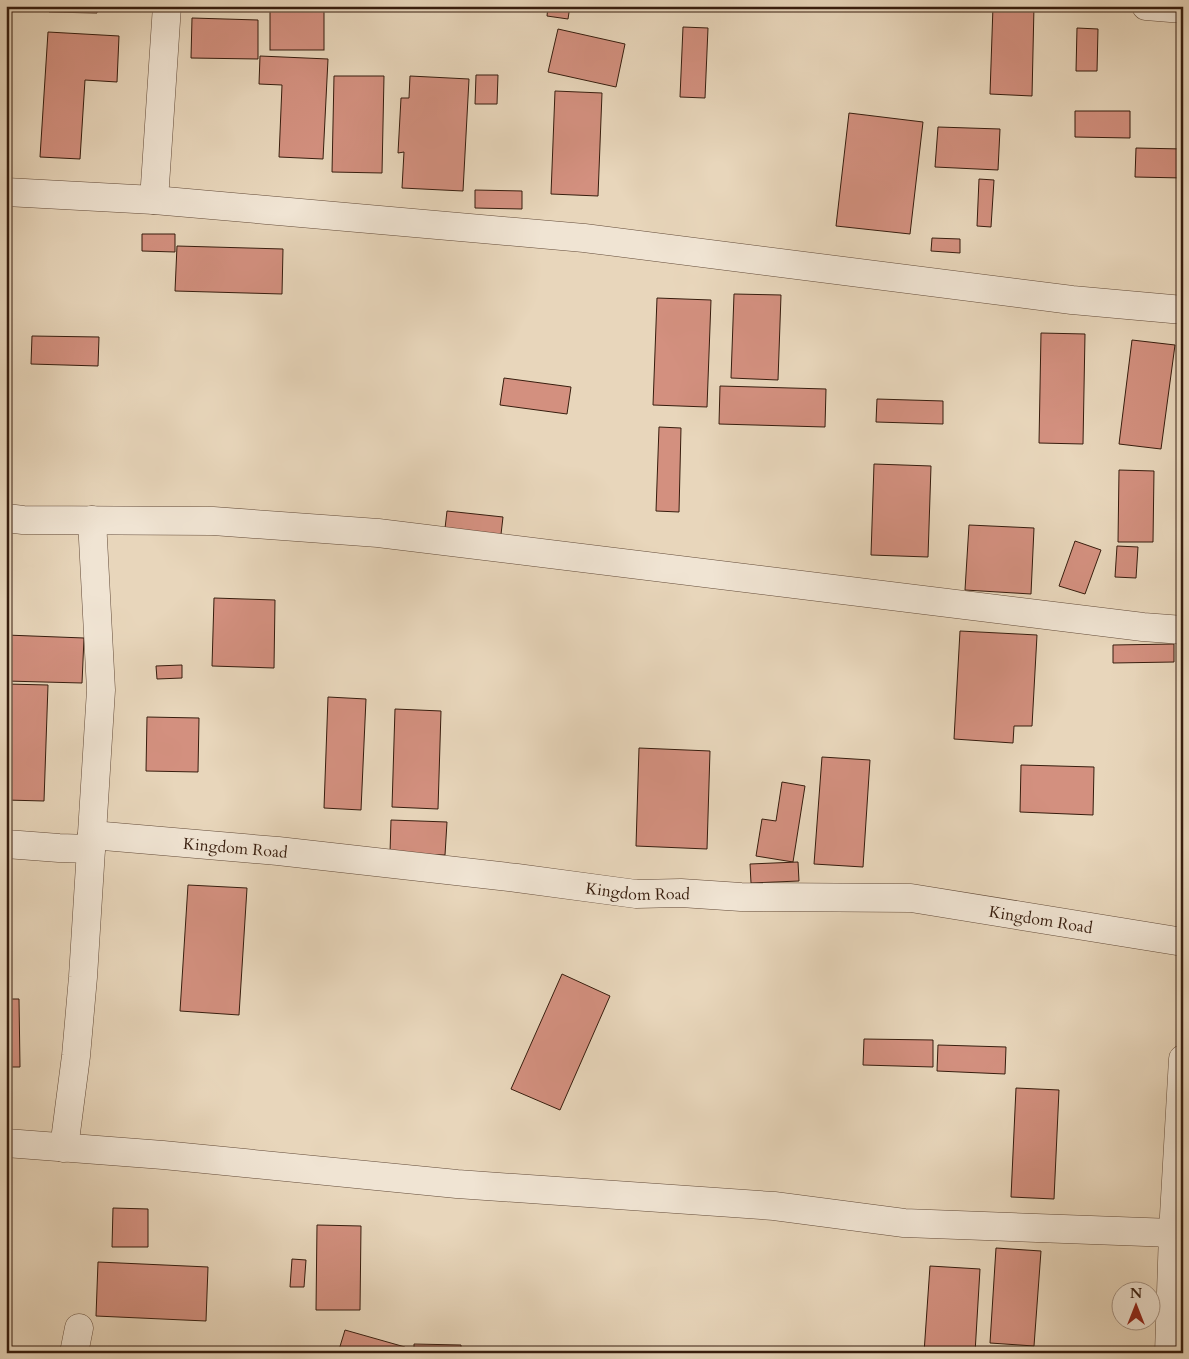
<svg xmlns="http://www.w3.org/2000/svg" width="1189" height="1359" font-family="Cardo,serif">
  <rect width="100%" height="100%" fill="#e8d6bb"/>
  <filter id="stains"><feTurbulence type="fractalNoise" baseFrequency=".004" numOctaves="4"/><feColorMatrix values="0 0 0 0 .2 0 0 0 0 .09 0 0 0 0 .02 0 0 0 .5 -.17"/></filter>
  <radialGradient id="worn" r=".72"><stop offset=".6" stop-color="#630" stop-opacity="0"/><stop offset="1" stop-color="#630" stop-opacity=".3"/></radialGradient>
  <g fill="#d3907f" stroke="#371d0e">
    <path d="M 49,6 L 97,6 L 97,13 L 49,12 Z"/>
    <path d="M 204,6 L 257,6 L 257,11 L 204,8 Z"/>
    <rect x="270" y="6" width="54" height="44"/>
    <path d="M 548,6 L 570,6 L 568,19 L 547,16 Z"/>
    <path d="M 993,6 L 1034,6 L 1032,96 L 990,94 Z"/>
    <path d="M 192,18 L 258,20 L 258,59 L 191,58 Z"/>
    <path d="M 683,27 L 708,28 L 705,98 L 680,97 Z"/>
    <path d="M 1077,28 L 1098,29 L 1097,71 L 1076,71 Z"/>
    <path d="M 558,29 L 625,44 L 616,87 L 548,72 Z"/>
    <path d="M 48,32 L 119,36 L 117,82 L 85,80 L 80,159 L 40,157 Z"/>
    <path d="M 260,56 L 328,59 L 323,159 L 279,157 L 282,85 L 259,84 Z"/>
    <path d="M 476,75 L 498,75 L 497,104 L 475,104 Z"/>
    <path d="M 334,76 L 384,76 L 382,173 L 332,172 Z"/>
    <path d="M 410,76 L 469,79 L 463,191 L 402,188 L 404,152 L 398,153 L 401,98 L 409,98 Z"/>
    <path d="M 555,91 L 602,93 L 598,196 L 551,194 Z"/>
    <path d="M 1075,111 L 1130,111 L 1130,138 L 1075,137 Z"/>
    <path d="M 849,113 L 923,122 L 910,234 L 836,226 Z"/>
    <path d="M 938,127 L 1000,129 L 998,170 L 935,167 Z"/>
    <path d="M 1136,148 L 1183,149 L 1183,178 L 1135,177 Z"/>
    <path d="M 979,179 L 994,180 L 991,227 L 977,226 Z"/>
    <path d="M 475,190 L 522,191 L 522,209 L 475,208 Z"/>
    <path d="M 142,234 L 175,234 L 175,252 L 142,251 Z"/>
    <path d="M 932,238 L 960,239 L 960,253 L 931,251 Z"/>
    <path d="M 177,246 L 283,249 L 282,294 L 175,291 Z"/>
    <path d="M 734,294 L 781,295 L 778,380 L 731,378 Z"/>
    <path d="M 657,298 L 711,300 L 707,407 L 653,405 Z"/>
    <path d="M 1041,333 L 1085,334 L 1083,444 L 1039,443 Z"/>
    <path d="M 32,336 L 99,337 L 98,366 L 31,364 Z"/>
    <path d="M 1132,340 L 1175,345 L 1161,449 L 1119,444 Z"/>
    <path d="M 504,378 L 571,387 L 567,414 L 500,405 Z"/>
    <path d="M 720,386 L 826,389 L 825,427 L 719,424 Z"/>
    <path d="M 877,399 L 943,401 L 943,424 L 876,422 Z"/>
    <path d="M 659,427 L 681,428 L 679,512 L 656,511 Z"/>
    <path d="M 874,464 L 931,466 L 928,557 L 871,555 Z"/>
    <path d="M 1119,470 L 1154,471 L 1153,542 L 1118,542 Z"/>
    <path d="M 447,511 L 503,517 L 500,543 L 444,537 Z"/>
    <path d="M 969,525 L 1034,528 L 1031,594 L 965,590 Z"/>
    <path d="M 1075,541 L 1101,550 L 1085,594 L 1059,586 Z"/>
    <path d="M 1117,546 L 1138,547 L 1136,578 L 1115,577 Z"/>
    <path d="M 214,598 L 275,600 L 274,668 L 212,666 Z"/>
    <path d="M 960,631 L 1037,635 L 1032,726 L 1014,726 L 1013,743 L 954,739 Z"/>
    <path d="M 6,635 L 84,638 L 82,683 L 6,681 Z"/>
    <path d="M 1174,644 L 1174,662 L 1113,663 L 1113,645 Z"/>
    <path d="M 182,665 L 182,678 L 157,679 L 156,666 Z"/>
    <path d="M 6,684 L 48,685 L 44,801 L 6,800 Z"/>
    <path d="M 328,697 L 366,699 L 361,810 L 324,808 Z"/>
    <path d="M 395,709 L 441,711 L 438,809 L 392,807 Z"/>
    <path d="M 147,717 L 199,718 L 198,772 L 146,771 Z"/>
    <path d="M 639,748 L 710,751 L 707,849 L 636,846 Z"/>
    <path d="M 822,757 L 870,760 L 863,867 L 814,864 Z"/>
    <path d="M 1021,765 L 1094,767 L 1093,815 L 1020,812 Z"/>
    <path d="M 782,782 L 805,786 L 793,862 L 756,856 L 762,819 L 776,821 Z"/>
    <path d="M 391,820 L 447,822 L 445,855 L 390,853 Z"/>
    <path d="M 798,862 L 799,881 L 751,883 L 750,864 Z"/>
    <path d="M 188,885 L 247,888 L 239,1015 L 180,1011 Z"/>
    <path d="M 562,974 L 610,996 L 560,1110 L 511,1089 Z"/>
    <path d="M 6,999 L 19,999 L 20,1067 L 6,1067 Z"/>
    <path d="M 864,1039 L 933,1040 L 933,1067 L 863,1065 Z"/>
    <path d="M 938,1045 L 1006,1047 L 1005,1074 L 937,1071 Z"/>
    <path d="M 1016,1088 L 1059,1090 L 1054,1199 L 1011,1197 Z"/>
    <path d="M 113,1208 L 148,1209 L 148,1247 L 112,1247 Z"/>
    <path d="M 317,1225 L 361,1226 L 360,1310 L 316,1310 Z"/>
    <path d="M 996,1248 L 1041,1251 L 1034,1346 L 990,1343 Z"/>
    <path d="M 292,1259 L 306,1260 L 304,1287 L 290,1287 Z"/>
    <path d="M 98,1262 L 208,1267 L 206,1321 L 96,1316 Z"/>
    <path d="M 930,1266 L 980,1269 L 975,1353 L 924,1353 Z"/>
    <path d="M 345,1330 L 405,1347 L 403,1353 L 338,1353 Z"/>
    <path d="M 414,1344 L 461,1345 L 461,1353 L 414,1353 Z"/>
    <path d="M 983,1350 L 1054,1353 L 983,1353 Z"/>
  </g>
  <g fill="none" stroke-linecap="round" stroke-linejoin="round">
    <defs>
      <g id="minor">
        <path d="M 1146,6 L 1183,9"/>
        <path d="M 6,192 L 154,200 L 584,238 L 1072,300 L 1183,310"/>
        <path d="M 154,200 L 167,6"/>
        <path d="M 6,518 L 23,520 L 213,521 L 378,533 L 1143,627 L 1183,630"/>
        <path id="s1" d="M 92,835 L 278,851 L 517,878 L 636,894 L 681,893 L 741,897 L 911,898 L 1183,942"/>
        <path d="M 6,844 L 59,848 L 91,849"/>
        <path d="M 6,1143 L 163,1155 L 457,1184 L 774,1206 L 904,1223 L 1173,1233"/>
        <path d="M 64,1148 L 76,1056 L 83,977 L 101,690 L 92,520"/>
        <path d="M 74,1353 L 79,1328"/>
        <path d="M 1169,1353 L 1173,1233 L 1183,1059"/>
      </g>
    </defs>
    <use href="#minor" stroke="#634b39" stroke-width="29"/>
    <use href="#minor" stroke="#f0e4d3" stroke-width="28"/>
  </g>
  <g text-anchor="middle" stroke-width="4" stroke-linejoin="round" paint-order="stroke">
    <g font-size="16" fill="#371d0e" stroke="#f0e4d3">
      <text dy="6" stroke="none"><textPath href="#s1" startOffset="144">Kingdom Road</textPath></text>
      <text dy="6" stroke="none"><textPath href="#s1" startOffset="549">Kingdom Road</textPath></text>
      <text dy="6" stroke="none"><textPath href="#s1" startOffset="954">Kingdom Road</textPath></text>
    </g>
  </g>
  <rect width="1189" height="1359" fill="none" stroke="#e8d6bb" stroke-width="25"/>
  <rect x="8" y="8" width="1174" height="1344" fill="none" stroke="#371d0e" stroke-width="2.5"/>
  <rect x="12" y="12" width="1164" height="1334" fill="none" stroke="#371d0e"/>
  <g transform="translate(1136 1306)"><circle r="24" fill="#f0e4d3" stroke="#a69484"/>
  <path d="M0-4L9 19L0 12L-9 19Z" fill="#8f2418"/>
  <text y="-8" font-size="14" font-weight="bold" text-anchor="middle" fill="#371d0e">N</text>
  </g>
  <rect width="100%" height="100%" filter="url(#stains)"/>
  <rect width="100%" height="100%" fill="url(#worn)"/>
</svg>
